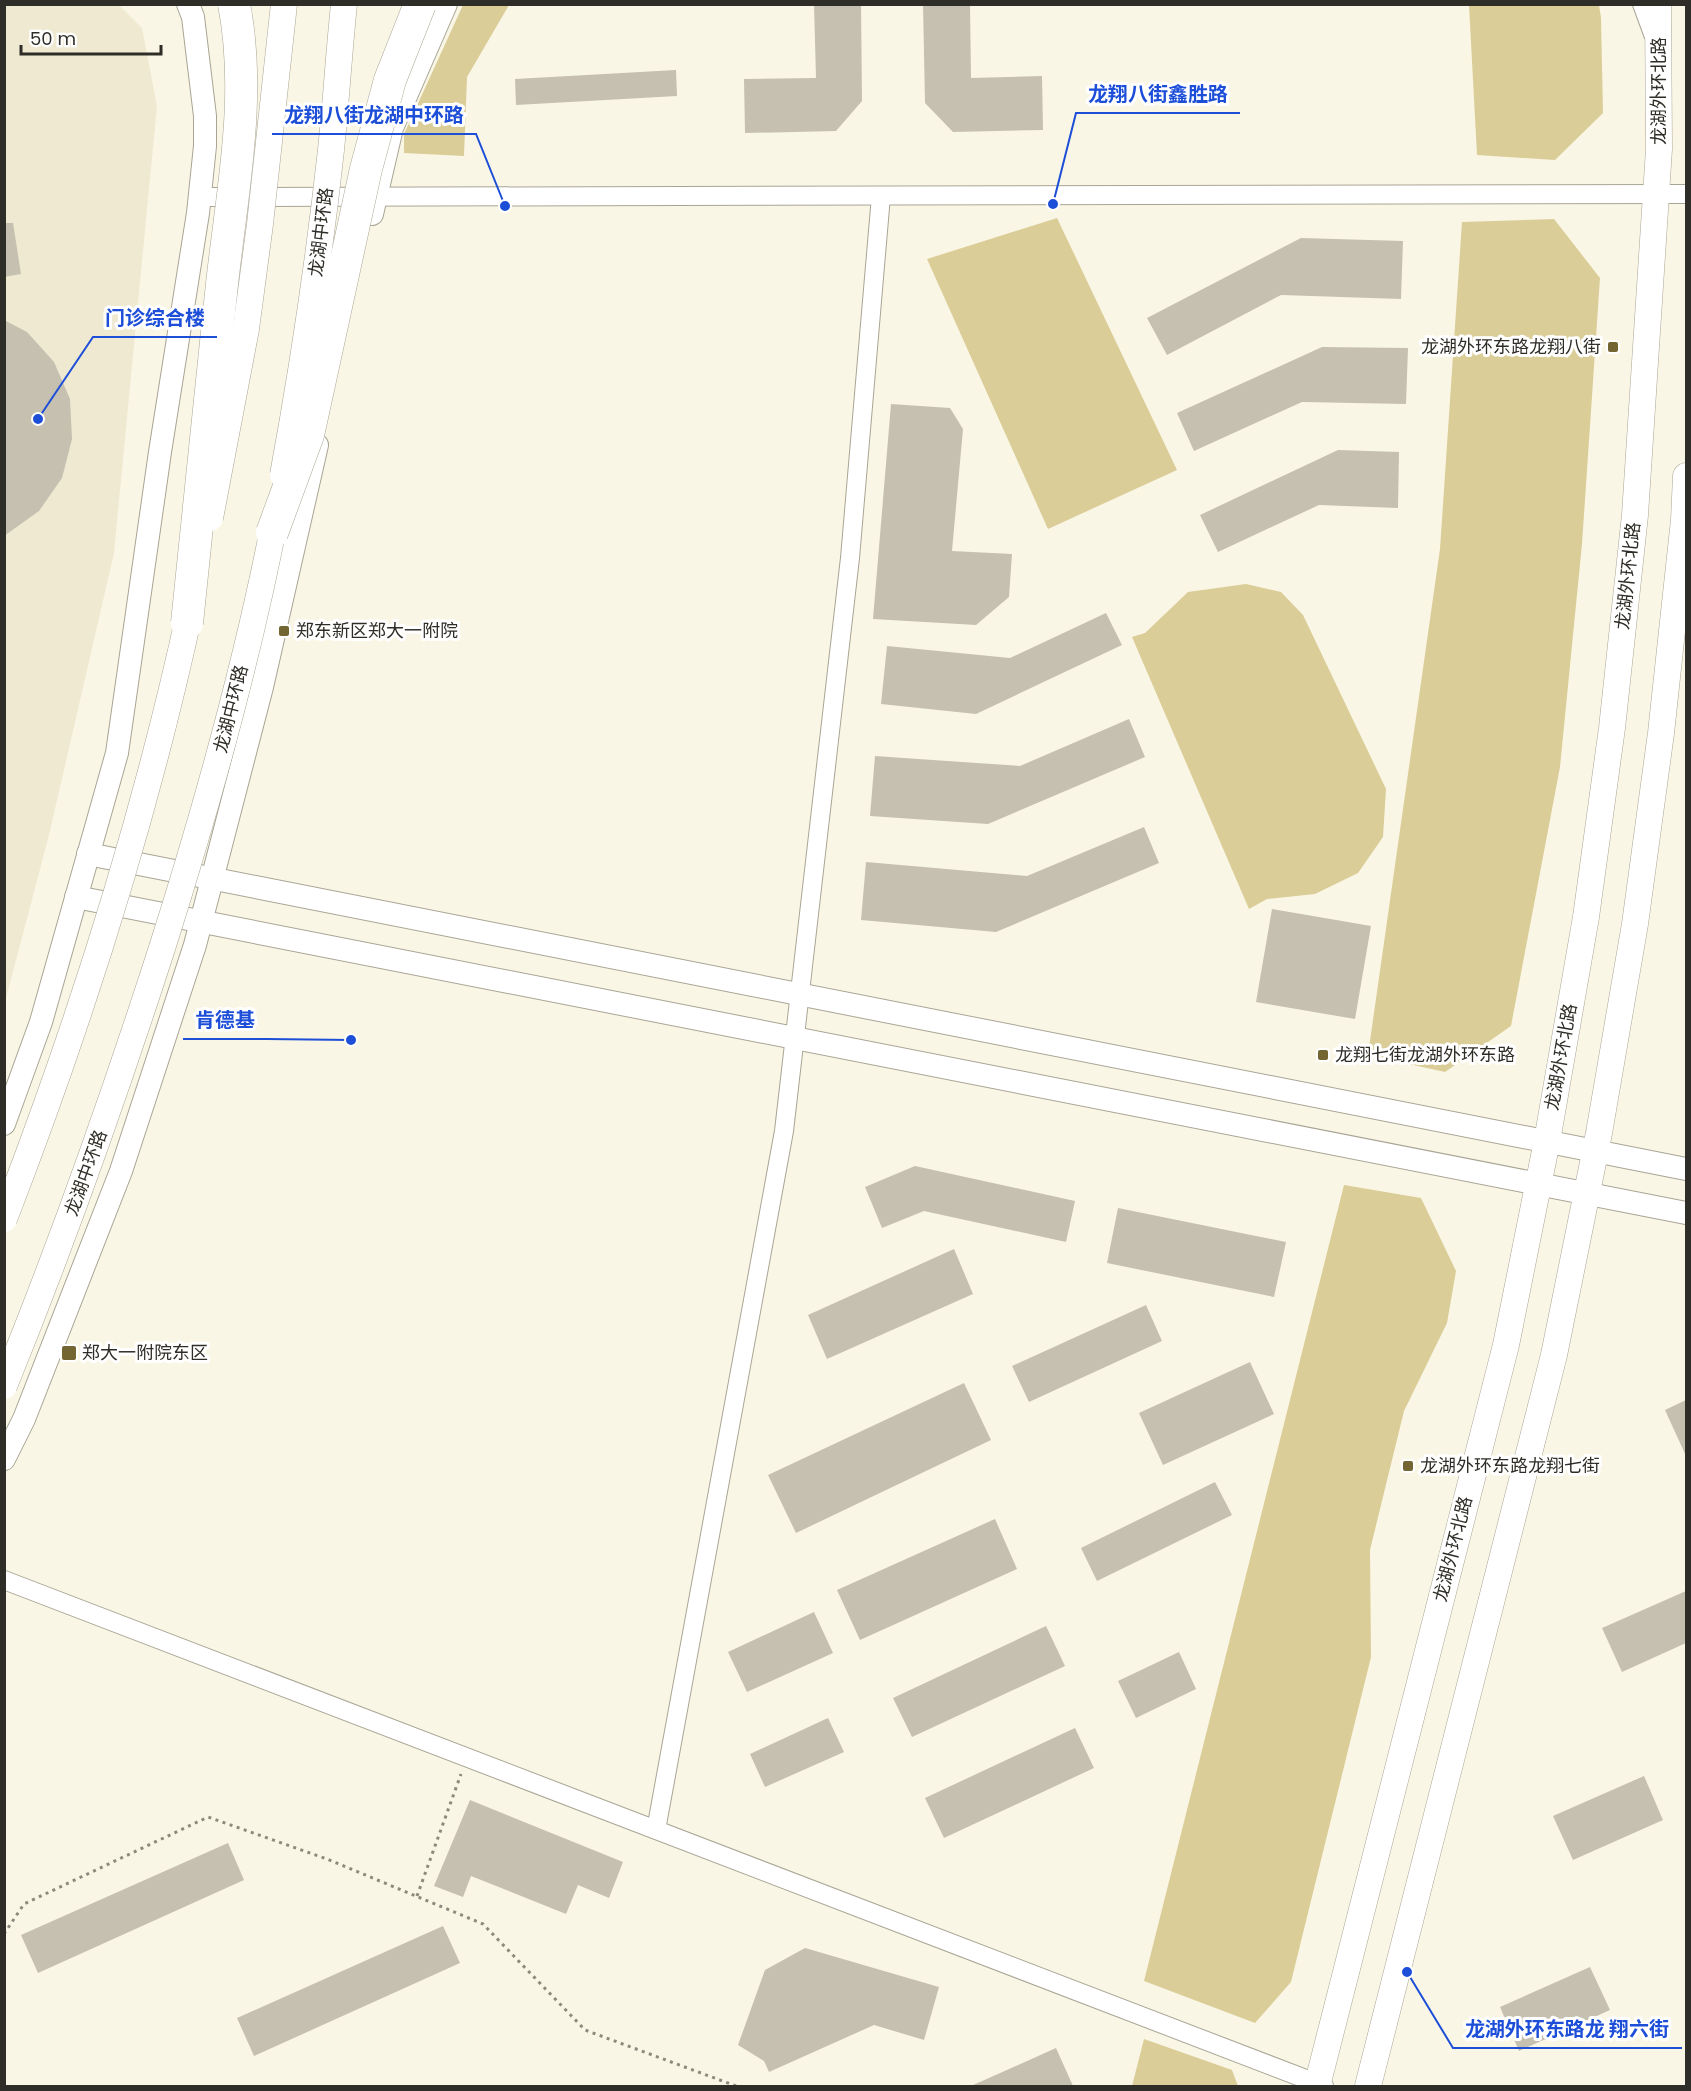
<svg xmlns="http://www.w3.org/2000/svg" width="1691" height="2091" font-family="Poppins,'Noto Sans SC',sans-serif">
  <rect width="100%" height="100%" fill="#faf6e5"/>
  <path fill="#efe9d2" d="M 5,5 L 119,5 L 142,28 L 157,106 L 114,553 L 49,835 L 5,1002 Z"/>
  <g fill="#dbcd98">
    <path d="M 463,5 L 509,5 L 467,77 L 464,156 L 404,153 L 404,134 Z"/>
    <path d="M 1469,5 L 1599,5 L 1601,18 L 1603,113 L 1555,160 L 1477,155 Z"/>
    <path d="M 1057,218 L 1177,470 L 1048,529 L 927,259 Z"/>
    <path d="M 1554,219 L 1600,278 L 1582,544 L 1560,767 L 1511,1026 L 1445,1072 L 1368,1055 L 1440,549 L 1462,222 Z"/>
    <path d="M 1246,584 L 1281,592 L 1303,615 L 1386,789 L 1383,837 L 1358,873 L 1315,894 L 1267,899 L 1249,909 L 1132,637 L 1145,633 L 1188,592 Z"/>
    <path d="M 1344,1185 L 1421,1198 L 1456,1271 L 1447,1323 L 1404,1411 L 1370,1550 L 1371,1657 L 1291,1982 L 1255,2023 L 1144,1981 Z"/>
    <path d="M 1144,2039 L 1232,2070 L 1238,2086 L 1132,2086 Z"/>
  </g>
  <g fill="#c5c0b0">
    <path d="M 814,4 L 861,4 L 862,101 L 836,131 L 745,133 L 744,79 L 816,78 Z"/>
    <path d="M 923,4 L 970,4 L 971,78 L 1042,76 L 1043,130 L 953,132 L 925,103 Z"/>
    <path d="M 676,70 L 677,96 L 516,105 L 515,79 Z"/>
    <path d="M 4,223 L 13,223 L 21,274 L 4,277 Z"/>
    <path d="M 1301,238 L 1403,241 L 1401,299 L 1281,295 L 1167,355 L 1147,318 Z"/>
    <path d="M 4,320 L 27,332 L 54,362 L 70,399 L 72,439 L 62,478 L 39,511 L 4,536 Z"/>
    <path d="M 1322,347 L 1408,348 L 1406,404 L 1302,402 L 1194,451 L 1177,413 Z"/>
    <path d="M 891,404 L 950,408 L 963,429 L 952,551 L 1012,554 L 1009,597 L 976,625 L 873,619 Z"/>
    <path d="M 1338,450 L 1399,452 L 1398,508 L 1319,505 L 1218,552 L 1200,515 Z"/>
    <path d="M 1106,613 L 1122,645 L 976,714 L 881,704 L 887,646 L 1010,658 Z"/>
    <path d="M 1129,719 L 1145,757 L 988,824 L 870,816 L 875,756 L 1020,766 Z"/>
    <path d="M 1144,827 L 1159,863 L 996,932 L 861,920 L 866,862 L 1027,876 Z"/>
    <path d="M 1272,909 L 1371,926 L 1355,1019 L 1256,1002 Z"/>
    <path d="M 915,1166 L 1075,1201 L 1066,1242 L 924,1211 L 882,1228 L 865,1187 Z"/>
    <path d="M 1118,1208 L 1286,1242 L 1274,1297 L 1107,1263 Z"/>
    <path d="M 954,1249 L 973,1294 L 827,1359 L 808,1315 Z"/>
    <path d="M 1146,1305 L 1162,1341 L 1029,1402 L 1012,1366 Z"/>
    <path d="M 1250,1362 L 1274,1414 L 1163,1465 L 1139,1413 Z"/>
    <path d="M 964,1383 L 991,1440 L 796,1533 L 768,1475 Z"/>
    <path d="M 1686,1400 L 1686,1456 L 1665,1410 Z"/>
    <path d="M 1215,1482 L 1232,1515 L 1097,1581 L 1081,1548 Z"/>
    <path d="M 995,1519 L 1017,1569 L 860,1640 L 837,1590 Z"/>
    <path d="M 1686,1591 L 1686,1643 L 1622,1672 L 1602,1628 Z"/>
    <path d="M 814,1612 L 833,1653 L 747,1692 L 728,1652 Z"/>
    <path d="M 1046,1626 L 1065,1666 L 912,1737 L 893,1698 Z"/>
    <path d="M 1179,1652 L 1196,1689 L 1136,1718 L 1118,1681 Z"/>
    <path d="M 828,1718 L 844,1752 L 765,1787 L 750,1754 Z"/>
    <path d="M 1075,1728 L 1094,1768 L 944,1838 L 925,1798 Z"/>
    <path d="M 1644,1776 L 1663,1820 L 1573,1860 L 1553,1816 Z"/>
    <path d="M 470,1800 L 623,1862 L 609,1898 L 578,1885 L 566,1914 L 471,1876 L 463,1897 L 434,1886 Z"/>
    <path d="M 228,1843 L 244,1880 L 38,1973 L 21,1935 Z"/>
    <path d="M 443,1926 L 460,1963 L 254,2056 L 237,2018 Z"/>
    <path d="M 805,1948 L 939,1987 L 924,2040 L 874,2025 L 769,2072 L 764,2061 L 738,2045 L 765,1970 Z"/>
    <path d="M 1590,1967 L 1610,2010 L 1519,2051 L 1500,2007 Z"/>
    <path d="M 1056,2048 L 1073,2086 L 971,2086 Z"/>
  </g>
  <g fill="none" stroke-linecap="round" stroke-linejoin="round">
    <defs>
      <g id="minor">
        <path d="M 1642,4 L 1653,34"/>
        <path d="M 200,197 L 1686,194"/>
        <path d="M 4,1580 L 1324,2086"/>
        <path d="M 656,1830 L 784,1131 L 850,558 L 881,196"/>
      </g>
      <g id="tertiary">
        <path d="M 372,214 L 392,128 L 446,4"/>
        <path d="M 88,854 L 1686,1169"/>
        <path d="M 76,897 L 1686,1213"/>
        <path d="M 4,1124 L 41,1022 L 117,753 L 160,452 L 198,213 L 205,146 L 205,116 L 193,17 L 188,4"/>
        <path d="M 4,1459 L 24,1419 L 121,1171 L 195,945 L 262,687 L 317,445"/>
      </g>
      <g id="secondary">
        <path d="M 1317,2086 L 1506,1345 L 1547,1141 L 1586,917 L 1612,728 L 1635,515 L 1659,149 L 1658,4"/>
        <path d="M 1368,2086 L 1554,1355 L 1599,1133 L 1635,924 L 1661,733 L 1684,520 L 1686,476"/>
      </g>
    </defs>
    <use href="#minor" stroke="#a9a595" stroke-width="20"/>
    <use href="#tertiary" stroke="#a9a595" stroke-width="24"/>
    <use href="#secondary" stroke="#a9a595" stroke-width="27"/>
    <g stroke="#8c897e" stroke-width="3" stroke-dasharray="3 4.5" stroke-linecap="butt">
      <path d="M 417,1896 L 461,1774"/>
      <path d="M 4,1934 L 24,1904 L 208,1817 L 327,1859 L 483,1924 L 585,2030 L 736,2086"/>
    </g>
    <use href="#minor" stroke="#fff" stroke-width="18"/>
    <use href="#tertiary" stroke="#fff" stroke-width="22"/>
    <use href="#secondary" stroke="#fff" stroke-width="26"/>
    <defs>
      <g id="secondary-bridge">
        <path d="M 283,475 C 303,367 319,259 331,150 C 336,101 339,53 344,4"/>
        <path d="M 210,518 L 246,329 L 260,224 L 284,4"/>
        <path d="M 4,1219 C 81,1020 146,815 191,606"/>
        <path d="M 4,1386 C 63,1241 115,1094 163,945 C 208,803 248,660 276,514"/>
      </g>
      <g id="trunk-bridge">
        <path d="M 272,533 L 308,435 L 366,169 L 390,80 L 420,4"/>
        <path d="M 187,623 C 199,510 210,397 222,284 C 232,192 252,97 234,4"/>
      </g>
    </defs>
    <use href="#secondary-bridge" stroke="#a9a595" stroke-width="27" stroke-linecap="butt"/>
    <use href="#trunk-bridge" stroke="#a9a595" stroke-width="33" stroke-linecap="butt"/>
    <use href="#secondary-bridge" stroke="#fff" stroke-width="26"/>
    <use href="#trunk-bridge" stroke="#fff" stroke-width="32"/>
  </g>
  <g fill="#736633" stroke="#fff" stroke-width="2">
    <rect x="1607" y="341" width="12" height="12" rx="3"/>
    <rect x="278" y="625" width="12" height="12" rx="3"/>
    <rect x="1317" y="1049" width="12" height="12" rx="3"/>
    <rect x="61" y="1345" width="16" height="16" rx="3"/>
    <rect x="1402" y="1460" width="12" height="12" rx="3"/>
  </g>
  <g text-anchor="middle" stroke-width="6" stroke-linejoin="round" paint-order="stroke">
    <g font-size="18" fill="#2f2d27" stroke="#fff">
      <text transform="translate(1659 91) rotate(-90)" y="6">龙湖外环北路</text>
      <text transform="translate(321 232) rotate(-83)" y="6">龙湖中环路</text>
      <text transform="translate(1628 576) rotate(-84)" y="6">龙湖外环北路</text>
      <text transform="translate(231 709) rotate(-76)" y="6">龙湖中环路</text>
      <text transform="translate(1561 1057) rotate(-80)" y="6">龙湖外环北路</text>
      <text transform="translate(86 1173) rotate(-70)" y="6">龙湖中环路</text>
      <text transform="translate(1453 1549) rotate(-76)" y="6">龙湖外环北路</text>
    </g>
    <g font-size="18" fill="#2f2d27" stroke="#fff" text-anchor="start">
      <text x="1601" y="353" text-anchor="end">龙湖外环东路龙翔八街</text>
      <text x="296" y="637">郑东新区郑大一附院</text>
      <text x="1335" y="1061">龙翔七街龙湖外环东路</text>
      <text x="82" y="1359">郑大一附院东区</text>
      <text x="1420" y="1472">龙湖外环东路龙翔七街</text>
    </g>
  </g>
  <path fill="none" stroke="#1d4ed8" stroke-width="2" d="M1053 204L1076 113H1240M505 206L476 134H272M38 419L93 337H217M351 1040L267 1039H183M1407 1972L1453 2048H1682"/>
  <g fill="#1d4ed8" stroke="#fff" stroke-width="2">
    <circle cx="1053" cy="204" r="6"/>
    <circle cx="505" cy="206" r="6"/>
    <circle cx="38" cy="419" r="6"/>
    <circle cx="351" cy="1040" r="6"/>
    <circle cx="1407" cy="1972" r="6"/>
  </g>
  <g font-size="20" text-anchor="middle" font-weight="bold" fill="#1d4ed8" stroke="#fff" stroke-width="6" stroke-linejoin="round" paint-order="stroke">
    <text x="1158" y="101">龙翔八街鑫胜路</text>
    <text x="374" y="122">龙翔八街龙湖中环路</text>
    <text x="155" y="325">门诊综合楼</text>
    <text x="225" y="1027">肯德基</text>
    <text x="1567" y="2036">龙湖外环东路龙 翔六街</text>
  </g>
  <rect width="1691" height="2091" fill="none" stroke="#2f2d27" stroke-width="12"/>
  <path d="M21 45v9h140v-9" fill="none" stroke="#2f2d27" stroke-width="3"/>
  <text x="30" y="45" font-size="18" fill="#2f2d27" stroke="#ffffff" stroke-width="4.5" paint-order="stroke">50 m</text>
</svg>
